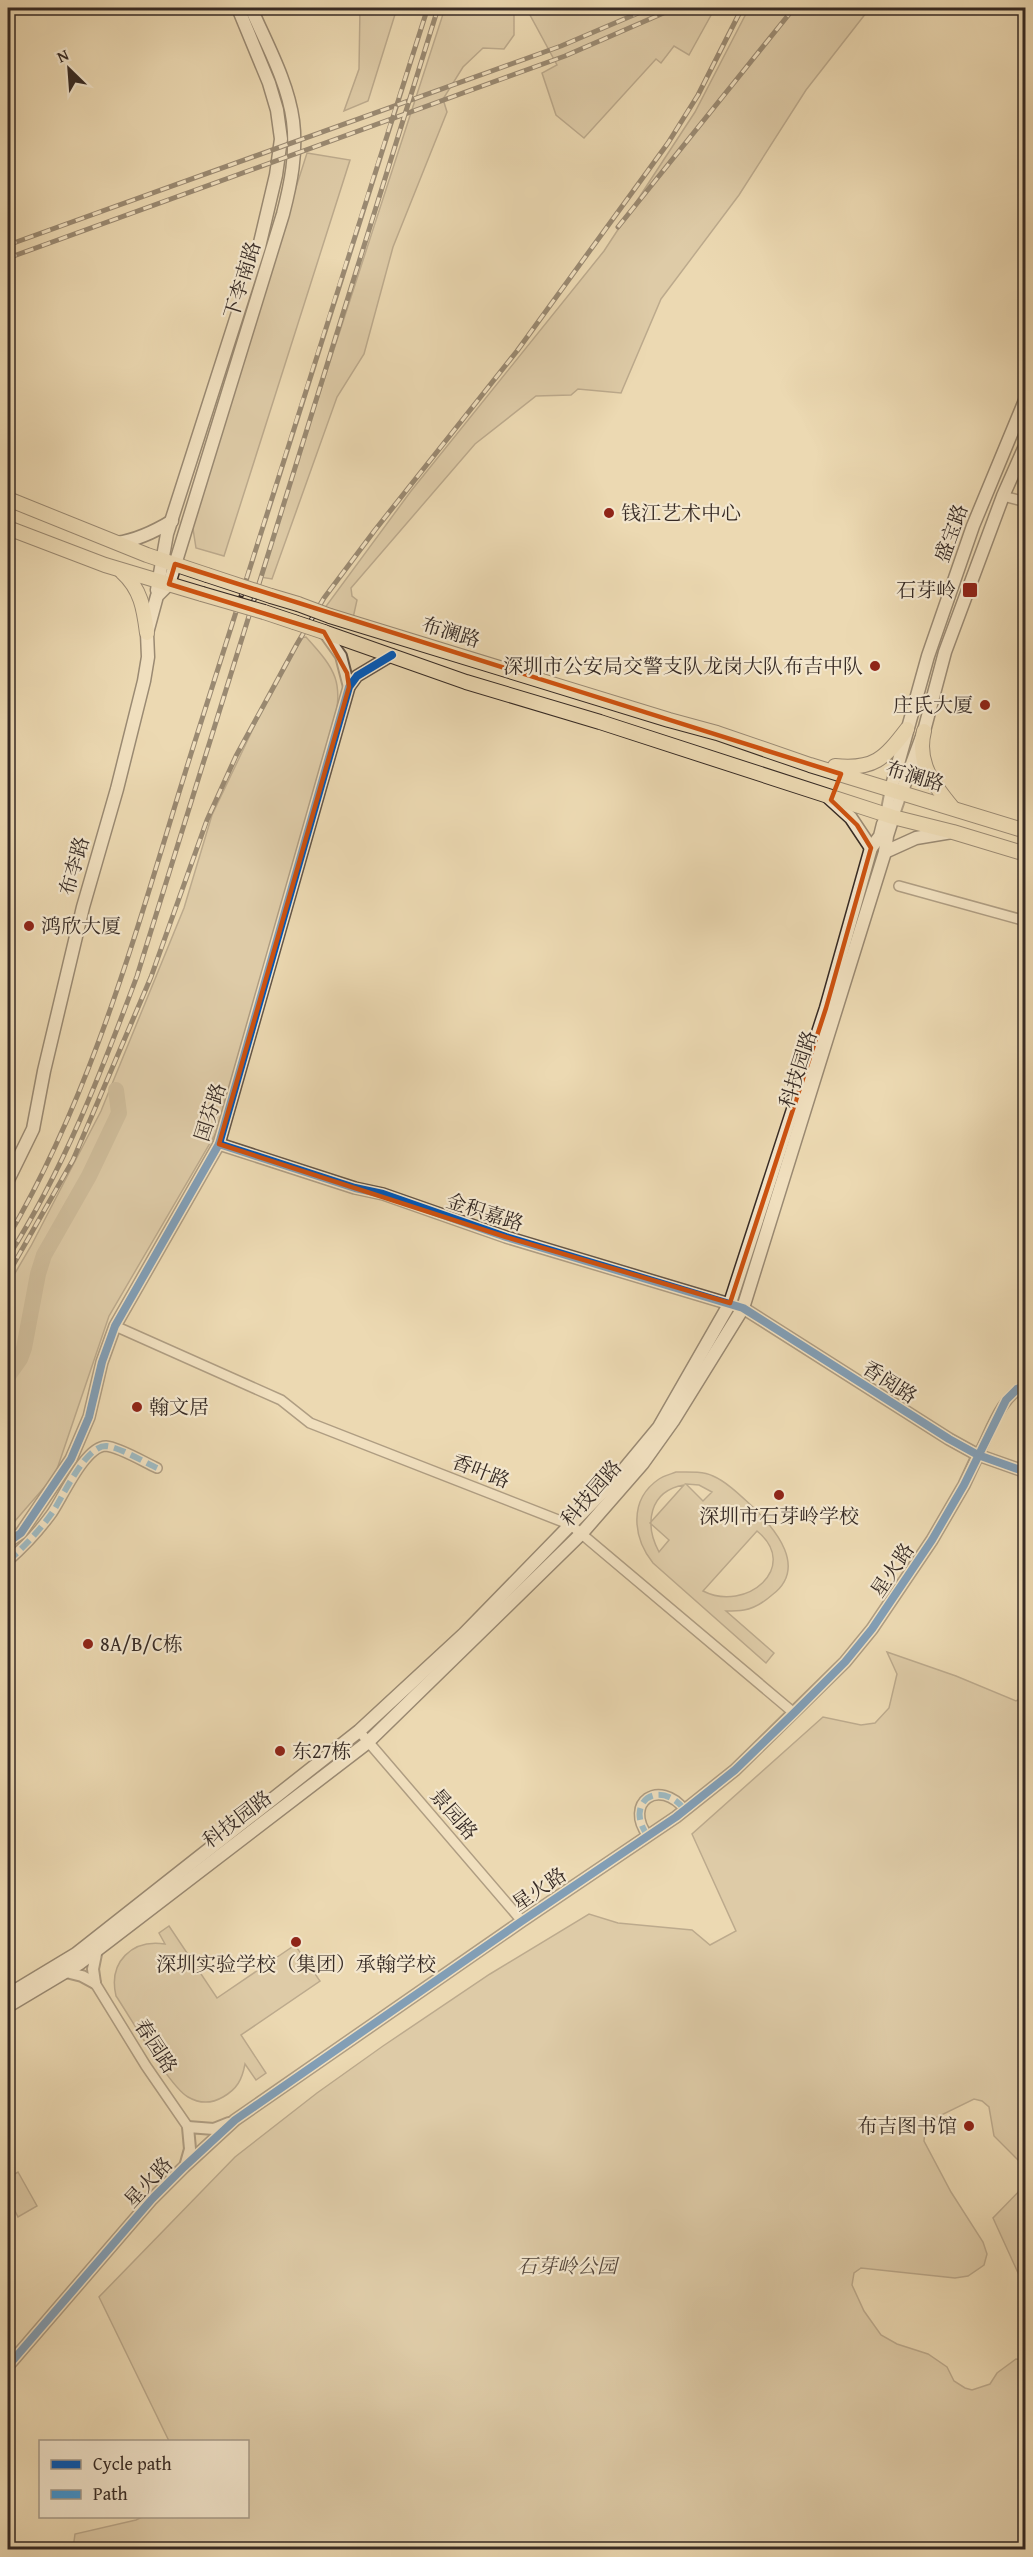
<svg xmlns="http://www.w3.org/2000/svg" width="1033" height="2557" font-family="'Gentium Book Plus','Noto Serif SC',serif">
  <rect width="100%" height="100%" fill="#ecd9b2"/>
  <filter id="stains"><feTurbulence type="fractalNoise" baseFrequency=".00333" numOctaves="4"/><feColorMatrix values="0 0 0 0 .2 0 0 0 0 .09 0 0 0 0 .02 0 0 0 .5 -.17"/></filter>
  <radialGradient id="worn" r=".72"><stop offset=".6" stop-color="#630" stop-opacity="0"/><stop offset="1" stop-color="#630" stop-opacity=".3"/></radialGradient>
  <g fill="#cdbb9a" stroke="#82725f" stroke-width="1.5" fill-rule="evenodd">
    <path d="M 360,8 L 397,8 L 368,101 L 344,111 L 359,69 Z"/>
    <path d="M 445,8 L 514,8 L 514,35 L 504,49 L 483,48 L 463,67 L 443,99 L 447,112 L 393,247 L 364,354 L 337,397 L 272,579 L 260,577 Z"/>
    <path d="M 530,8 L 561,8 L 563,10 L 575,8 L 715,8 L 689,55 L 674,46 L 661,63 L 656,59 L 584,138 L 556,115 L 542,73 L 557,65 L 530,15 Z"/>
    <path d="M 749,8 L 870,8 L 806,90 L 739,195 L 661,299 L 621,393 L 578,389 L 571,395 L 536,396 L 475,444 L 351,588 L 352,596 L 357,600 L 353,618 L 324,609 L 411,491 L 604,251 L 695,112 Z"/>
    <path d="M 307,153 L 350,160 L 224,556 L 196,548 L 191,516 Z"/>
    <path d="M 306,637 C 337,671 343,681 334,727 L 216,1133 L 109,1316 L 55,1475 L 8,1529 L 8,1285 L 31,1246 L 101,1111 L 184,908 L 212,815 L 282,668 L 299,638 Z"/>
    <path d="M 676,1472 C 688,1472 702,1471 713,1476 C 727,1482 741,1496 753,1507 C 776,1530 808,1568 772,1595 C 764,1602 756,1608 744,1610 C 738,1611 732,1611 726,1611 L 774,1653 L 766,1663 L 653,1563 C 633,1538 628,1500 659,1479 C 663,1476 671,1474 676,1472 ZM 686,1484 L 699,1485 L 712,1492 L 703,1501 ZM 684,1485 L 650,1523 L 669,1540 L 659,1552 C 644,1524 649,1491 684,1485 ZM 757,1531 C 801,1567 746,1613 703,1591 Z"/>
    <path d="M 887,1652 L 956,1676 L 1016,1701 L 1025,1695 L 1025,2167 L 994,2136 L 989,2107 L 982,2101 L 974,2099 L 931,2120 L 925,2130 L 924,2141 L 951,2192 L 983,2242 L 987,2254 L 984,2265 L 968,2276 L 955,2278 L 861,2268 L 854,2273 L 852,2285 L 864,2311 L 881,2335 L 897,2344 L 928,2354 L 947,2367 L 954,2381 L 965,2388 L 972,2390 L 990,2384 L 997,2373 L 1016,2359 L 1025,2360 L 1025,2549 L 73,2549 L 75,2534 L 136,2520 L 142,2517 L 248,2516 L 248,2442 L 169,2441 L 99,2297 L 235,2157 L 317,2093 L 383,2046 L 490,1974 L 589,1914 L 618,1923 L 692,1930 L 710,1945 L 736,1931 L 692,1834 L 823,1717 L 861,1725 L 875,1723 L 889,1708 L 897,1674 Z"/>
    <path d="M 169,1926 L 217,1998 L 295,1945 L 320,1981 L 241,2035 L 266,2073 L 256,2080 L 245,2064 C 242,2080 237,2089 223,2097 C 211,2104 200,2104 188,2097 C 169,2086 131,2018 116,1996 C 108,1962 132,1939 165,1944 L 159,1933 Z"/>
    <path d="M 18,2172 L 37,2206 L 18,2217 L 8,2197 L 8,2178 Z"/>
    <path d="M 1025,2185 L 1025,2288 L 993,2218 Z"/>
  </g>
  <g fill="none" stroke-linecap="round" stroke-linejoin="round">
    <path stroke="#ae9e82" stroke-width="16" d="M 8,1376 L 20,1359 L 24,1348 L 38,1274 L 44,1255 L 89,1176 L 119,1113 L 116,1090"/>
    <defs>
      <g id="minor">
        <path d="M 1003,496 L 1026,502"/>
        <path d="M 899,886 L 1026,921"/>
        <path d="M 115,1326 L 281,1400 L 310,1423 L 571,1525 L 794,1713"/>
        <path d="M 978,1455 C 991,1431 1000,1397 1026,1385"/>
        <path d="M 8,1561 C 24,1547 39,1531 52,1513 C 63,1497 85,1446 106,1446 C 119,1447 144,1462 157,1468"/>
        <path d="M 359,1731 L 522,1921"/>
        <path d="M 648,1836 C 623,1803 659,1777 685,1810"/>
        <path d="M 95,1983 L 146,2066 L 188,2127"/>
      </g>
      <g id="tertiary">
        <path d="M 324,632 L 341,656 L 349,687"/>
        <path d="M 886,815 L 891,789"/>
        <path d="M 893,817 L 902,791"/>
        <path d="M 219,1144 L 355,1188 L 383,1194 L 506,1237 L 743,1308 L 949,1439 L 978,1455 L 1026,1472"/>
        <path d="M 8,1542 L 21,1533 L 71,1459 L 89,1417 L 102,1362 L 115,1326 L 219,1144 L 349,687 L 357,676 L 392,655"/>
        <path d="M 66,1972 L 82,1976 L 95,1983"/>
        <path d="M 95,1983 L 93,1969 L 97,1949"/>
        <path d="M 186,2163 L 190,2149 L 188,2127 L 214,2129 L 229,2123"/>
        <path d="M 8,2366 L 152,2199 L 184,2167 L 235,2120 L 522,1921 L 676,1817 L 735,1770 L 845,1662 L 872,1629 L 932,1540 L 964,1485 L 978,1455"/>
      </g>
      <g id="secondary">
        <path d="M 117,543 C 137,540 154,532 172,521"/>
        <path d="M 157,590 L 167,534 L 259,247 L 276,175 L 281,139 L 277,110 L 269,83 L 238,8"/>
        <path d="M 891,789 L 928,656 L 973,526 L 1026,398"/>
        <path d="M 902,791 L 924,731 L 945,652 L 1003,496 L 1026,444"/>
        <path d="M 829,798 L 851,818 L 871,848"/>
        <path d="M 885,852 L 916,838 L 952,832"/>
        <path d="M 8,1180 L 33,1129 L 44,1071 L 83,907 L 117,789 L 144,681 L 148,657 L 147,633 L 157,596 L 169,584 L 283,214 C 291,183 297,153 293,121 C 288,82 266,43 251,8"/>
        <path d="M 8,1995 L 76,1954 L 359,1731 L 464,1634 L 620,1474 L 659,1427 L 730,1303 L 826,1008 L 871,848 L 880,836 L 883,824"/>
        <path d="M 8,2006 L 80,1963 L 367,1743 L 582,1533 L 643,1463 L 673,1421 L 743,1308 L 885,852 L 887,836 L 893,817"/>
      </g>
      <g id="primary">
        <path d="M 8,499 L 147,555 L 207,575"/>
        <path d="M 8,528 L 105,565 L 202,594"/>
        <path d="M 122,572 C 141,589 144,609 147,633"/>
        <path d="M 271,596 L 298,604"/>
        <path d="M 264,612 L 294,622"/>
        <path d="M 330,616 L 669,720 L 717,733 L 810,765 L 1026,831"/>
        <path d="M 324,632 L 466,682 L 600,722 L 893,817 L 953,832 L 1026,854"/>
        <path d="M 924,731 C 916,762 933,784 952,807"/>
        <path d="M 835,766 C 874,770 884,759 907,729"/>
      </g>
    </defs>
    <use href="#minor" stroke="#645648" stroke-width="12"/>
    <use href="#tertiary" stroke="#645648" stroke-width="14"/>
    <use href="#secondary" stroke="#362a24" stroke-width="15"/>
    <use href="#primary" stroke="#362a24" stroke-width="16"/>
    <use href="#minor" stroke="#f3e6cd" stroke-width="9"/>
    <use href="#tertiary" stroke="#f3e6cd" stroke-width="10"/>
    <use href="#secondary" stroke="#f3e6cd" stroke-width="12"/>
    <use href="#primary" stroke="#ecd9b2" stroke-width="14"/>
    <defs>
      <g id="rail">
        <path d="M 618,227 L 794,8"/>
        <path d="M 8,245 L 561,46 L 650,8"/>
        <path d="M 8,258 L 565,56 L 675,8"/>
        <path d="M 8,1237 C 99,1082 142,908 196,738 C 273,495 349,252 427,10"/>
        <path d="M 8,1257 C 64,1169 101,1073 137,976 L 438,8"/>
        <path d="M 8,1274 L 73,1160 L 151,977 L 207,820 L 236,756 L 297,644 L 324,598 L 375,530 L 517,351 L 668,143 L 698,95 L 742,8"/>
      </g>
    </defs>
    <use href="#rail" stroke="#362a24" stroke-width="5"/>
    <use href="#rail" stroke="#f3e6cd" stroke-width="3" stroke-dasharray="9" stroke-linecap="butt"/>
    <defs>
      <g id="primary-bridge">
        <path d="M 207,575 L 271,596"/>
        <path d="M 202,594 L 264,612"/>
        <path d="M 298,604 L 330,616"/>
        <path d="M 294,622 L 324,632"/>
      </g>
    </defs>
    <use href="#primary-bridge" stroke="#362a24" stroke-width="16" stroke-linecap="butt"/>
    <use href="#primary-bridge" stroke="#ecd9b2" stroke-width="14"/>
    <g stroke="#3e96d6" stroke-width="6" stroke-dasharray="12 6" stroke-linecap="butt">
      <path d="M 8,1561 C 24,1547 39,1531 52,1513 C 63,1497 85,1446 106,1446 C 119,1447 144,1462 157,1468"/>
      <path d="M 648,1836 C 623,1803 659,1777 685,1810"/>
    </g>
    <defs>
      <g id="cycleway">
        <path d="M 219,1144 L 355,1188 L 383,1194 L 506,1237 L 743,1308 L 949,1439 L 978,1455 L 1026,1472"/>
        <path d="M 8,1542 L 21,1533 L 71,1459 L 89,1417 L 102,1362 L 115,1326 L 219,1144 L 349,687 L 357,676 L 392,655"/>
        <path d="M 8,2366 L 152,2199 L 184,2167 L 235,2120 L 522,1921 L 676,1817 L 735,1770 L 794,1713 L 845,1662 L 872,1629 L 932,1540 L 964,1485 L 1006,1400 L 1017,1389 L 1026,1385"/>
      </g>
    </defs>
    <use href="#cycleway" stroke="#f3e6cd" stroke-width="11"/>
    <use href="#cycleway" stroke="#0057b8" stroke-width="8"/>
  </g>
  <path d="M0 0H1033V2557H0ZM 175,564 L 841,774 L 831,800 L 857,825 L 871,848 L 826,1008 L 730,1303 L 506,1237 L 219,1144 L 349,687 L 347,673 L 324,632 L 169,584 Z" fill="#ecd9b2" fill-opacity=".55" fill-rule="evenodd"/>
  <path fill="none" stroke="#cd5210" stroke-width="4.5" stroke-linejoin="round" d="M 175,564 L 841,774 L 831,800 L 857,825 L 871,848 L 826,1008 L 730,1303 L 506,1237 L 219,1144 L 349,687 L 347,673 L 324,632 L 169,584 Z"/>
  <g fill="#8f2418" stroke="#f3e6cd" stroke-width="2">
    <circle cx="609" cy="513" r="6"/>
    <rect x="962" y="582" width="16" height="16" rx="3"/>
    <circle cx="875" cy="666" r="6"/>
    <circle cx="985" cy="705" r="6"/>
    <circle cx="29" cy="926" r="6"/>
    <circle cx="137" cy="1407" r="6"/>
    <circle cx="779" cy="1495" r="6"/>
    <circle cx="88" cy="1644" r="6"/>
    <circle cx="280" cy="1751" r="6"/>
    <circle cx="296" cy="1942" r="6"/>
    <circle cx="969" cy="2126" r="6"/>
  </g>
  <g text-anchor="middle" stroke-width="4.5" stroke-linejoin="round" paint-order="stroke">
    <g font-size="20" fill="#362a24" stroke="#f3e6cd">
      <text transform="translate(242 280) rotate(-73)" y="7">下李南路</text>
      <text transform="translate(951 533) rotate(-70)" y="7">盛宝路</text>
      <text transform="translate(451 632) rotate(17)" y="7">布澜路</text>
      <text transform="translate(915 776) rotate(17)" y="7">布澜路</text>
      <text transform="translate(74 866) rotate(-74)" y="7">布李路</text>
      <text transform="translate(798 1069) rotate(-72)" y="7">科技园路</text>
      <text transform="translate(210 1112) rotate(-72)" y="7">国芬路</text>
      <text transform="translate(485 1212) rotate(18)" y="7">金积嘉路</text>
      <text transform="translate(890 1382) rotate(33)" y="7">香阅路</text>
      <text transform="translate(481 1471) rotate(21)" y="7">香叶路</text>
      <text transform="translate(591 1493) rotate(-49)" y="7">科技园路</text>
      <text transform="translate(892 1570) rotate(-56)" y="7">星火路</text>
      <text transform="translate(454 1814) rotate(49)" y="7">景园路</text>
      <text transform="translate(237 1819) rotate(-37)" y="7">科技园路</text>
      <text transform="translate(539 1889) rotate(-34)" y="7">星火路</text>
      <text transform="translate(156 2046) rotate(57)" y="7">春园路</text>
      <text transform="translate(148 2182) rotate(-47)" y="7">星火路</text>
    </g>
    <g font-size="20" fill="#362a24" stroke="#f3e6cd" text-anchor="start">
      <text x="621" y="520">钱江艺术中心</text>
      <text x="956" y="597" text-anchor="end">石芽岭</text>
      <text x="863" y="673" text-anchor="end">深圳市公安局交警支队龙岗大队布吉中队</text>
      <text x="973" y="712" text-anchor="end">庄氏大厦</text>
      <text x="41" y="933">鸿欣大厦</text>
      <text x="149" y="1414">翰文居</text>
      <text x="779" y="1523" text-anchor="middle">深圳市石芽岭学校</text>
      <text x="100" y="1651">8A/B/C栋</text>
      <text x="292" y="1758">东27栋</text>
      <text x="296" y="1971" text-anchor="middle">深圳实验学校（集团）承翰学校</text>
      <text x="957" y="2133" text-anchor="end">布吉图书馆</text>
    </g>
    <g font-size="20" font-style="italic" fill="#54473c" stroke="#f3e6cd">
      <text x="567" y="2273">石芽岭公园</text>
    </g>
  </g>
  <rect width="1033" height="2557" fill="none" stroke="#ecd9b2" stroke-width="30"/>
  <rect x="9" y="9" width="1015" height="2539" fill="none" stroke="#362a24" stroke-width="3"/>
  <rect x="15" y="15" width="1003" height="2527" fill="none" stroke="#362a24" stroke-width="1.5"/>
  <rect x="39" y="2440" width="210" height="78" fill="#f3e6cd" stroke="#a79b89" stroke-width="1.5"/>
  <rect x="51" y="2460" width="30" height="9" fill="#0057b8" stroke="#a79b89" stroke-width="1.5"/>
  <text x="93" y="2470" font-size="18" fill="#362a24">Cycle path</text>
  <rect x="51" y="2490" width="30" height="9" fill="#3e96d6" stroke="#a79b89" stroke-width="1.5"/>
  <text x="93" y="2500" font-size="18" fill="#362a24">Path</text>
  <g transform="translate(69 69) rotate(335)" stroke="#f3e6cd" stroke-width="4.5" paint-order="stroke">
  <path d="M0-4.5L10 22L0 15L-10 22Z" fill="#362a24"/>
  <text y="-9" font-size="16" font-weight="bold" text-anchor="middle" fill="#362a24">N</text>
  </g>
  <rect width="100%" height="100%" filter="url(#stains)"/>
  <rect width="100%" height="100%" fill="url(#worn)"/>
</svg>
